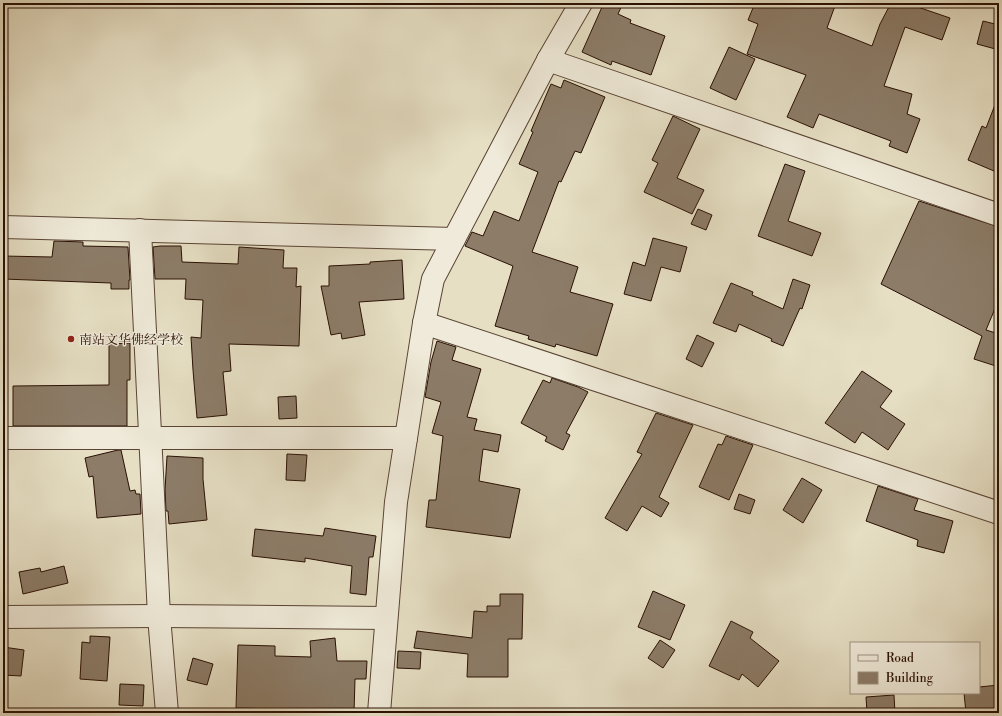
<svg xmlns="http://www.w3.org/2000/svg" width="1002" height="716" font-family="'Libre Bodoni','Noto Serif SC',serif">
  <rect width="100%" height="100%" fill="#e6dfc4"/>
  <filter id="stains"><feTurbulence type="fractalNoise" baseFrequency=".005" numOctaves="4"/><feColorMatrix values="0 0 0 0 .2 0 0 0 0 .09 0 0 0 0 .02 0 0 0 .5 -.17"/></filter>
  <radialGradient id="worn" r=".72"><stop offset=".6" stop-color="#630" stop-opacity="0"/><stop offset="1" stop-color="#630" stop-opacity=".3"/></radialGradient>
  <g fill="#8c7c68" stroke="#2a1004">
    <path d="M 606,3 L 623,3 L 618,14 L 631,20 L 630,23 L 665,36 L 651,75 L 612,61 L 611,65 L 582,52 L 602,7 L 604,8 Z"/>
    <path d="M 755,3 L 836,3 L 827,28 L 872,46 L 880,24 L 891,3 L 906,3 L 950,18 L 942,40 L 905,27 L 884,86 L 912,94 L 907,114 L 920,119 L 907,153 L 889,146 L 891,141 L 819,114 L 813,128 L 787,117 L 806,75 L 747,54 L 758,24 L 748,20 Z"/>
    <path d="M 983,21 L 999,25 L 999,50 L 977,44 Z"/>
    <path d="M 729,47 L 755,59 L 736,100 L 710,88 Z"/>
    <path d="M 564,80 L 605,97 L 581,153 L 575,151 L 561,182 L 559,181 L 532,252 L 578,267 L 570,292 L 613,304 L 597,356 L 556,344 L 555,347 L 528,339 L 529,336 L 495,326 L 513,266 L 465,246 L 472,232 L 483,236 L 494,211 L 519,221 L 538,172 L 519,164 L 533,132 L 531,131 L 551,84 L 561,88 Z"/>
    <path d="M 998,97 L 999,159 L 994,171 L 968,160 L 982,126 L 986,128 Z"/>
    <path d="M 673,116 L 700,129 L 677,178 L 704,190 L 692,214 L 644,192 L 658,163 L 652,160 Z"/>
    <path d="M 785,164 L 805,171 L 788,221 L 821,233 L 812,256 L 758,236 Z"/>
    <path d="M 919,201 L 999,227 L 999,299 L 986,330 L 999,334 L 999,367 L 974,359 L 982,336 L 881,284 Z"/>
    <path d="M 698,209 L 712,215 L 706,230 L 691,224 Z"/>
    <path d="M 653,238 L 687,247 L 680,272 L 661,267 L 651,301 L 624,294 L 633,262 L 645,266 Z"/>
    <path d="M 54,241 L 83,242 L 83,246 L 128,247 L 130,280 L 129,280 L 129,289 L 111,289 L 111,283 L 3,279 L 3,256 L 52,257 Z"/>
    <path d="M 160,246 L 181,246 L 182,262 L 238,264 L 239,247 L 284,250 L 283,268 L 297,268 L 296,287 L 301,286 L 299,346 L 229,344 L 231,371 L 223,372 L 227,415 L 197,418 L 193,370 L 191,337 L 201,338 L 203,300 L 185,299 L 186,279 L 155,279 L 153,247 Z"/>
    <path d="M 402,260 L 404,299 L 359,302 L 365,335 L 342,339 L 341,333 L 331,335 L 321,286 L 329,286 L 329,266 L 370,264 L 370,262 Z"/>
    <path d="M 793,279 L 810,285 L 802,309 L 800,308 L 783,346 L 771,341 L 772,339 L 739,324 L 736,332 L 713,323 L 731,283 L 753,292 L 752,295 L 783,309 Z"/>
    <path d="M 697,335 L 714,343 L 702,367 L 686,359 Z"/>
    <path d="M 437,341 L 456,347 L 452,360 L 481,369 L 467,417 L 477,419 L 474,430 L 501,435 L 498,452 L 483,449 L 479,481 L 520,489 L 510,538 L 426,527 L 429,500 L 436,500 L 443,436 L 432,433 L 441,402 L 425,397 L 431,362 Z"/>
    <path d="M 130,343 L 130,380 L 127,380 L 127,426 L 13,426 L 13,386 L 109,385 L 109,344 Z"/>
    <path d="M 862,371 L 892,391 L 880,407 L 905,424 L 888,450 L 862,432 L 855,443 L 825,423 Z"/>
    <path d="M 552,378 L 578,387 L 588,392 L 566,433 L 570,435 L 563,450 L 545,441 L 547,437 L 521,423 L 543,380 L 550,383 Z"/>
    <path d="M 296,396 L 297,418 L 279,419 L 278,397 Z"/>
    <path d="M 656,413 L 693,425 L 659,497 L 669,503 L 661,517 L 642,506 L 627,531 L 605,518 L 642,454 L 637,452 Z"/>
    <path d="M 726,436 L 753,445 L 729,500 L 699,487 L 718,444 L 722,445 Z"/>
    <path d="M 118,450 L 121,450 L 130,491 L 135,490 L 136,494 L 140,494 L 141,514 L 97,518 L 93,476 L 89,477 L 85,458 Z"/>
    <path d="M 287,454 L 307,455 L 305,481 L 286,480 Z"/>
    <path d="M 167,456 L 203,458 L 203,479 L 207,520 L 169,524 L 168,511 L 166,511 L 165,490 Z"/>
    <path d="M 802,478 L 822,490 L 803,523 L 783,510 Z"/>
    <path d="M 878,486 L 918,499 L 914,510 L 953,521 L 944,553 L 917,546 L 918,540 L 866,521 Z"/>
    <path d="M 739,494 L 755,500 L 750,514 L 734,509 Z"/>
    <path d="M 325,528 L 376,536 L 373,557 L 369,557 L 366,595 L 350,593 L 352,566 L 305,558 L 305,562 L 252,556 L 255,529 L 323,536 Z"/>
    <path d="M 64,566 L 68,583 L 23,594 L 19,572 L 40,568 L 41,572 Z"/>
    <path d="M 653,591 L 685,605 L 670,640 L 638,627 Z"/>
    <path d="M 500,594 L 523,594 L 522,639 L 508,639 L 508,677 L 467,677 L 468,654 L 414,648 L 417,631 L 472,638 L 474,611 L 487,612 L 487,606 L 500,606 Z"/>
    <path d="M 731,621 L 753,632 L 750,638 L 779,661 L 758,687 L 742,674 L 739,680 L 709,666 Z"/>
    <path d="M 90,636 L 110,637 L 107,681 L 80,679 L 82,642 L 90,643 Z"/>
    <path d="M 335,638 L 337,661 L 367,661 L 366,679 L 355,679 L 354,713 L 328,713 L 328,710 L 236,708 L 238,645 L 275,646 L 275,656 L 311,657 L 310,641 Z"/>
    <path d="M 660,640 L 675,650 L 663,668 L 648,658 Z"/>
    <path d="M 3,647 L 24,650 L 21,676 L 3,675 Z"/>
    <path d="M 398,651 L 421,652 L 420,669 L 397,668 Z"/>
    <path d="M 193,658 L 213,664 L 207,685 L 187,680 Z"/>
    <path d="M 120,684 L 144,685 L 143,706 L 119,705 Z"/>
    <path d="M 999,685 L 999,713 L 966,713 L 964,693 L 979,693 L 979,687 Z"/>
    <path d="M 894,695 L 895,713 L 867,713 L 866,697 Z"/>
  </g>
  <g fill="none" stroke-linecap="round" stroke-linejoin="round">
    <defs>
      <g id="minor">
        <path d="M 548,60 L 999,215"/>
        <path d="M 3,227 L 454,239"/>
        <path d="M 140,230 L 159,616 L 167,713"/>
        <path d="M 424,323 L 999,513"/>
        <path d="M 3,438 L 406,438"/>
        <path d="M 3,617 L 159,616 L 386,618"/>
        <path d="M 379,713 L 396,502 L 424,323 L 433,279 L 548,60 L 581,3"/>
      </g>
    </defs>
    <use href="#minor" stroke="#594434" stroke-width="24"/>
    <use href="#minor" stroke="#efead9" stroke-width="22"/>
  </g>
  <circle fill="#8f2418" stroke="#efead9" stroke-width="1.5" cx="71" cy="339" r="4"/>
  <g text-anchor="middle" stroke-width="3" stroke-linejoin="round" paint-order="stroke">
    <g font-size="13" fill="#2a1004" stroke="#efead9" text-anchor="start">
      <text x="79" y="344">南站文华佛经学校</text>
    </g>
  </g>
  <rect width="1002" height="716" fill="none" stroke="#e6dfc4" stroke-width="16"/>
  <rect x="4" y="4" width="994" height="708" fill="none" stroke="#2a1004" stroke-width="2"/>
  <rect x="8" y="8" width="986" height="700" fill="none" stroke="#2a1004"/>
  <rect x="850" y="642" width="130" height="52" fill="#efead9" stroke="#a09384"/>
  <rect x="858" y="655" width="20" height="6" fill="#efead9" stroke="#a09384"/>
  <text x="886" y="662" font-size="12" fill="#2a1004">Road</text>
  <rect x="858" y="672" width="20" height="12" fill="#8c7c68" stroke="#a09384"/>
  <text x="886" y="682" font-size="12" fill="#2a1004">Building</text>
  <rect width="100%" height="100%" filter="url(#stains)"/>
  <rect width="100%" height="100%" fill="url(#worn)"/>
</svg>
